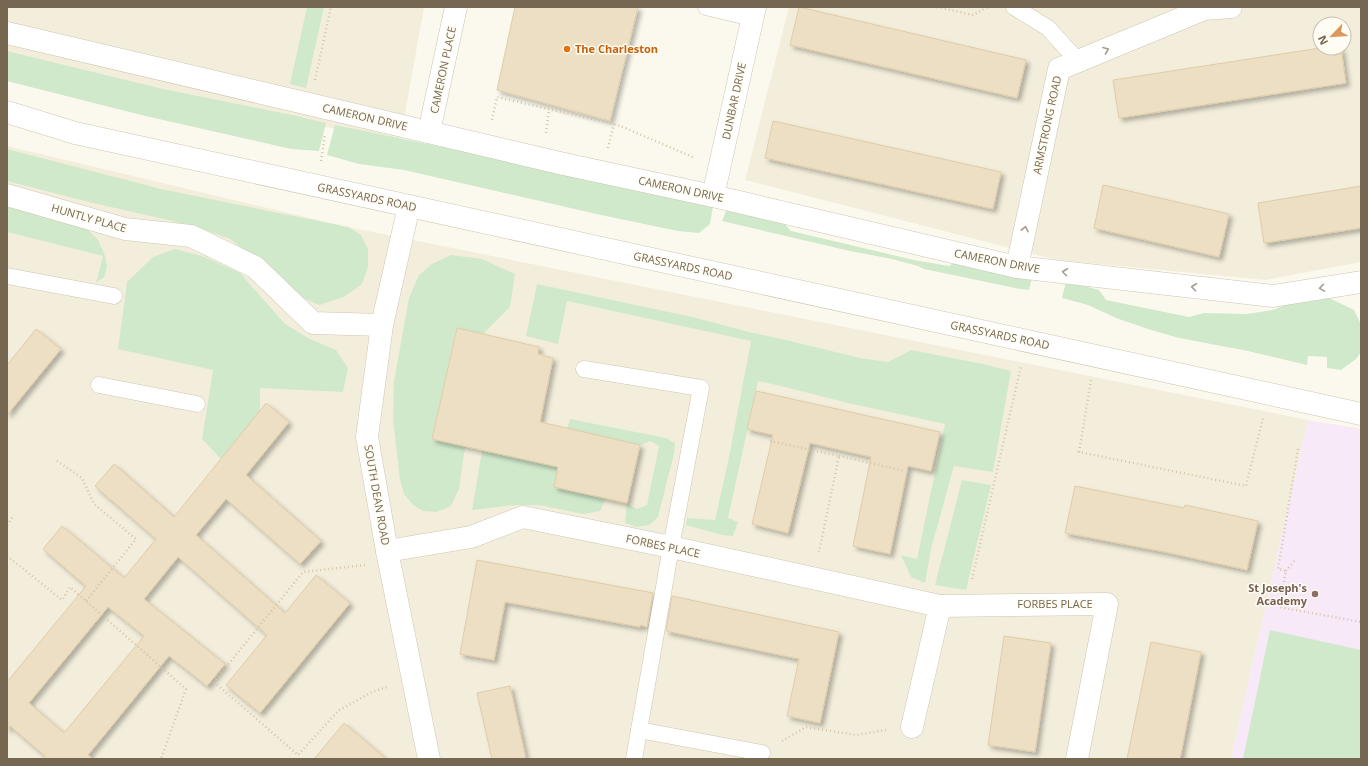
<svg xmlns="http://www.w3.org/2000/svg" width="1368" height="766" font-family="'Open Sans',sans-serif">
  <defs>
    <filter id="shadow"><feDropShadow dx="3.5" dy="3.5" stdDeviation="2" flood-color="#0004"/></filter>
  </defs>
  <rect width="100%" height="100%" fill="#fbf9ed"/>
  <g fill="#f3eedb" fill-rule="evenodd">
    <path d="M 7,7 L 424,7 L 400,142 L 7,62 Z"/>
    <path d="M 789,7 L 1361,7 L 1361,262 L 1265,280 L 1057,260 L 745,180 ZM 1320,24 L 1344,24 L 1344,48 L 1320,48 Z"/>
    <path d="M 7,146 L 348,227 L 1308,420 L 1231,759 L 7,759 Z"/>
  </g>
  <path fill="#f7e9f8" d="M 1308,420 L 1361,429 L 1361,759 L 1231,759 Z"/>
  <g fill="#d0e9cb">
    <path d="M 307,7 L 324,7 L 306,88 L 290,84 Z"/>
    <path d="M 7,51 L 163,89 L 292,115 L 326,123 L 319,151 L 291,149 L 141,115 L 7,81 Z"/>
    <path d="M 335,125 L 457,150 L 713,206 L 710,224 L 699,233 L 678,231 L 601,215 L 404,170 L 359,164 L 327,155 Z"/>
    <path d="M 7,149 L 161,189 L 348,227 L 361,235 L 368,249 L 368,267 L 362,284 L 344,297 L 319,305 L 296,295 L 264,265 L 230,239 L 194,226 L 89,202 L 7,181 Z"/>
    <path d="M 7,207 L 63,220 L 87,229 L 98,240 L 105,256 L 107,267 L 104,277 L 96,283 L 103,256 L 7,232 Z"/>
    <path d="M 727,209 L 782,221 L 791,231 L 914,260 L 949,266 L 958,260 L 1033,274 L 1029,290 L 1015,288 L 924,269 L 918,266 L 892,259 L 850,251 L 722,221 Z"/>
    <path d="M 175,249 L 202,256 L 240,273 L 285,324 L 310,339 L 336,350 L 348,368 L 343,392 L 260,388 L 260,411 L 221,459 L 202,439 L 213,370 L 118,349 L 127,282 L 153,257 Z"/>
    <path d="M 451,255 L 482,259 L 515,274 L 510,307 L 483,334 L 456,329 L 432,439 L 465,447 L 459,489 L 451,506 L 437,512 L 423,511 L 413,505 L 404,494 L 400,480 L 393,419 L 394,381 L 409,298 L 419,275 L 432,264 Z"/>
    <path d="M 1066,281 L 1099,290 L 1106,300 L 1189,317 L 1204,313 L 1246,314 L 1273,310 L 1303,298 L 1325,296 L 1354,310 L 1361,324 L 1361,352 L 1356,359 L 1341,370 L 1327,368 L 1327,357 L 1308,356 L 1307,365 L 1248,351 L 1179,338 L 1151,330 L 1116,318 L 1088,305 L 1062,298 Z"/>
    <path d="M 537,284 L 692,317 L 749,332 L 786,340 L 860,358 L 888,362 L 911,350 L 983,364 L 1011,371 L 993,472 L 954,466 L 931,549 L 925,583 L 911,577 L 901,555 L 917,559 L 945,424 L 848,403 L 781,386 L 758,381 L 728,518 L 738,522 L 733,536 L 722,535 L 686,525 L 687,518 L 715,520 L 729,457 L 751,341 L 567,301 L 558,344 L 526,336 Z"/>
    <path d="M 570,419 L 666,438 L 675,443 L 674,454 L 658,517 L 649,525 L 636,527 L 625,523 L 627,503 L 637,509 L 647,505 L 659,446 L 650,441 L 640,445 L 567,428 Z"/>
    <path d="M 482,451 L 531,461 L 532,457 L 559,464 L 554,487 L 606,498 L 600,511 L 583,514 L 539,505 L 515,505 L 472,510 Z"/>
    <path d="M 962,480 L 991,485 L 966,590 L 935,585 Z"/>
    <path d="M 1270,630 L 1361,650 L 1361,759 L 1243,759 Z"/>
  </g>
  <g fill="#eddfc4" stroke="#e0cca8" fill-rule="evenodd" filter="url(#shadow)">
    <path d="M 515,7 L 638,7 L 610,121 L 497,90 Z"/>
    <path d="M 799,7 L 1026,60 L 1017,98 L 790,45 Z"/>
    <path d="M 1320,48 L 1341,48 L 1346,83 L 1119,118 L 1113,80 Z"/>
    <path d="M 773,121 L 1001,172 L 993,209 L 765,158 Z"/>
    <path d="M 1103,185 L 1229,214 L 1219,257 L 1094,228 Z"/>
    <path d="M 1361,186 L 1361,228 L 1264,243 L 1258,203 Z"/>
    <path d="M 457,328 L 539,347 L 538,354 L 553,358 L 540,422 L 640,445 L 627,503 L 554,487 L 558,467 L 432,439 Z"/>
    <path d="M 36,329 L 61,349 L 7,415 L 7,365 Z"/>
    <path d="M 756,391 L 940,432 L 931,471 L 908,466 L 890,554 L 853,546 L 871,457 L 810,443 L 788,533 L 752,524 L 773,435 L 747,429 Z"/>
    <path d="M 266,403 L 289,422 L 246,475 L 321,541 L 300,564 L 226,499 L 196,535 L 285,613 L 316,575 L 350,603 L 260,713 L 226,685 L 267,635 L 178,557 L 144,599 L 225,664 L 207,686 L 169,656 L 88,755 L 93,759 L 43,759 L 45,756 L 10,726 L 7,730 L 7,682 L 86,586 L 43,549 L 62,526 L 124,578 L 156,539 L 95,486 L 114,464 L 174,517 ZM 108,607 L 144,636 L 64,733 L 29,703 Z"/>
    <path d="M 1075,486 L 1184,508 L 1185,505 L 1258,521 L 1247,570 L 1165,552 L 1065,533 Z"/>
    <path d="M 477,560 L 653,593 L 647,627 L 640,625 L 640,627 L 505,602 L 494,660 L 460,654 Z"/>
    <path d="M 672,596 L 839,632 L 820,723 L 787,716 L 799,659 L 666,631 Z"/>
    <path d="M 1004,636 L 1051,643 L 1035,752 L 988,745 Z"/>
    <path d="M 1151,642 L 1201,652 L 1180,759 L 1127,759 Z"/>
    <path d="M 510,686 L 526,759 L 492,759 L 477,693 Z"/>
    <path d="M 344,723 L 386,759 L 314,759 Z"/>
  </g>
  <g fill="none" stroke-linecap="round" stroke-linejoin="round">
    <defs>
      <g id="lane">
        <path d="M 706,7 L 752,18"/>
        <path d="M 1014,7 L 1048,28 L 1078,61"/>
        <path d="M 7,276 L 114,296"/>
        <path d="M 584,369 L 701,388 L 671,547 L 634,759"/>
        <path d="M 99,385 L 197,404"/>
        <path d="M 639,730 L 762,753"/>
      </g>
      <g id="street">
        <path d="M 7,33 L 564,164 L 713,196 L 1017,267 L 1273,296 L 1361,282"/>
        <path d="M 429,132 L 456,7"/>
        <path d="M 7,195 L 125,229 L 191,236 L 255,267 L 313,323 L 382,325"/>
        <path d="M 713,196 L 755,7"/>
        <path d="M 409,206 L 382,325 L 367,437 L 387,551 L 429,759"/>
        <path d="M 1017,267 L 1059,69 L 1204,9 L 1231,7"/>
        <path d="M 387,551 L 471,537 L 523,517 L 671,547 L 940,606 L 912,727"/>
        <path d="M 940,606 L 1107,604 L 1077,759"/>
      </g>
      <path id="secondary" d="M 7,112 L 75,133 L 1361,414"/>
    </defs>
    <use href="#lane" stroke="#cdc5b2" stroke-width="17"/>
    <use href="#street" stroke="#cdc5b2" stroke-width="23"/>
    <use href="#secondary" stroke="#d0c6b0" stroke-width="23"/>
    <g stroke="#d4c5a9" stroke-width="2.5" stroke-dasharray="1 3" stroke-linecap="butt">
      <path d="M 937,7 L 973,15 L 988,7"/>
      <path d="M 315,80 L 331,7"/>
      <path d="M 492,120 L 497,97 L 618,125 L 695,158"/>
      <path d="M 546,133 L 549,109"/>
      <path d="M 608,148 L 614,124"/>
      <path d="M 321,161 L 325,135"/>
      <path d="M 1091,380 L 1079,452 L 1246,486 L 1263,418"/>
      <path d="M 770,441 L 839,456 L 819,552"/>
      <path d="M 1298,449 L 1278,569 L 1286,571 L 1279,607 L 1361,622"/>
      <path d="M 839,456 L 905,471"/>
      <path d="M 57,461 L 82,478 L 94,504 L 136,539 L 86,601"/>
      <path d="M 7,525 L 14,515"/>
      <path d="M 7,556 L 62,600 L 70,587 L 186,689 L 161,759"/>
      <path d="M 365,565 L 303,572 L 214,682 L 298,755 L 338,711 L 372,692 L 387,687"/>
      <path d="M 1286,571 L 1296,559"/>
      <path d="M 972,579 L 1021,366"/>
      <path d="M 782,741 L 806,727 L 856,735 L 886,730"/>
    </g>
    <use href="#lane" stroke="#fff" stroke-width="16"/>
    <use href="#street" stroke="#fff" stroke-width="22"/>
    <use href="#secondary" stroke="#fff" stroke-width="22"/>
  </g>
  <defs><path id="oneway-chevron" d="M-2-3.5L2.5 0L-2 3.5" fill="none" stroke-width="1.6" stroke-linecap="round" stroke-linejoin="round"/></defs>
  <g stroke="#a69c8d">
    <use href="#oneway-chevron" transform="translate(1106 50) rotate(-22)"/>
    <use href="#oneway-chevron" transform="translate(1025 229) rotate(-78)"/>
    <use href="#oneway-chevron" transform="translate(1065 272) rotate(-173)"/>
    <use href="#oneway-chevron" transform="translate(1194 287) rotate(-173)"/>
    <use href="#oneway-chevron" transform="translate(1322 288) rotate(171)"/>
  </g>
  <circle fill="#e8710a" stroke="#fefcf3" stroke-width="1.5" cx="567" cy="49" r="4"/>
  <circle fill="#8d6e63" stroke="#fefcf3" stroke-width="1.5" cx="1315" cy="594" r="4"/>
  <g text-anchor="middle" stroke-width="3" stroke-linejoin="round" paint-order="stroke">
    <g font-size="11" font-weight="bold" fill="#c56008" stroke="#fefcf3" text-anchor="start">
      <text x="575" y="53">The Charleston</text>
    </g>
    <g font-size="11" fill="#766750" stroke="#fefcf3">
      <text transform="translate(443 70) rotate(-78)" y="4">CAMERON PLACE</text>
      <text transform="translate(734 101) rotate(-78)" y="4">DUNBAR DRIVE</text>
      <text transform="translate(365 117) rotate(13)" y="4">CAMERON DRIVE</text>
      <text transform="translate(1047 125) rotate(-78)" y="4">ARMSTRONG ROAD</text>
      <text transform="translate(681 189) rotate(12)" y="4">CAMERON DRIVE</text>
      <text transform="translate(367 197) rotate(12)" y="4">GRASSYARDS ROAD</text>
      <text transform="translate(89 218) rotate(16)" y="4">HUNTLY PLACE</text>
      <text transform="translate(997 261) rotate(11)" y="4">CAMERON DRIVE</text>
      <text transform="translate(683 266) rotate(12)" y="4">GRASSYARDS ROAD</text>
      <text transform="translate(1000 335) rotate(12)" y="4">GRASSYARDS ROAD</text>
      <text transform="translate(377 495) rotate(80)" y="4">SOUTH DEAN ROAD</text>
      <text transform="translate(663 546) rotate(12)" y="4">FORBES PLACE</text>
      <text x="1055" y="608">FORBES PLACE</text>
    </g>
    <g font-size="11" font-weight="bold" fill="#785e54" stroke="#fefcf3" text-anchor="end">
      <text x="1307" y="592">St Joseph's<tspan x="1307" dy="13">Academy</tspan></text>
    </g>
  </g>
  <rect width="1368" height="766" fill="none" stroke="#766750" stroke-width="16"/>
  <g transform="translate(1332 36) rotate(245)"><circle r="19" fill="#fefcf3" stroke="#c8c0b2"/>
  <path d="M0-3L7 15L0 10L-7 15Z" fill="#db985c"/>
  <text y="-6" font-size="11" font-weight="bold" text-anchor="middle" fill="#766750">N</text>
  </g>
</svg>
